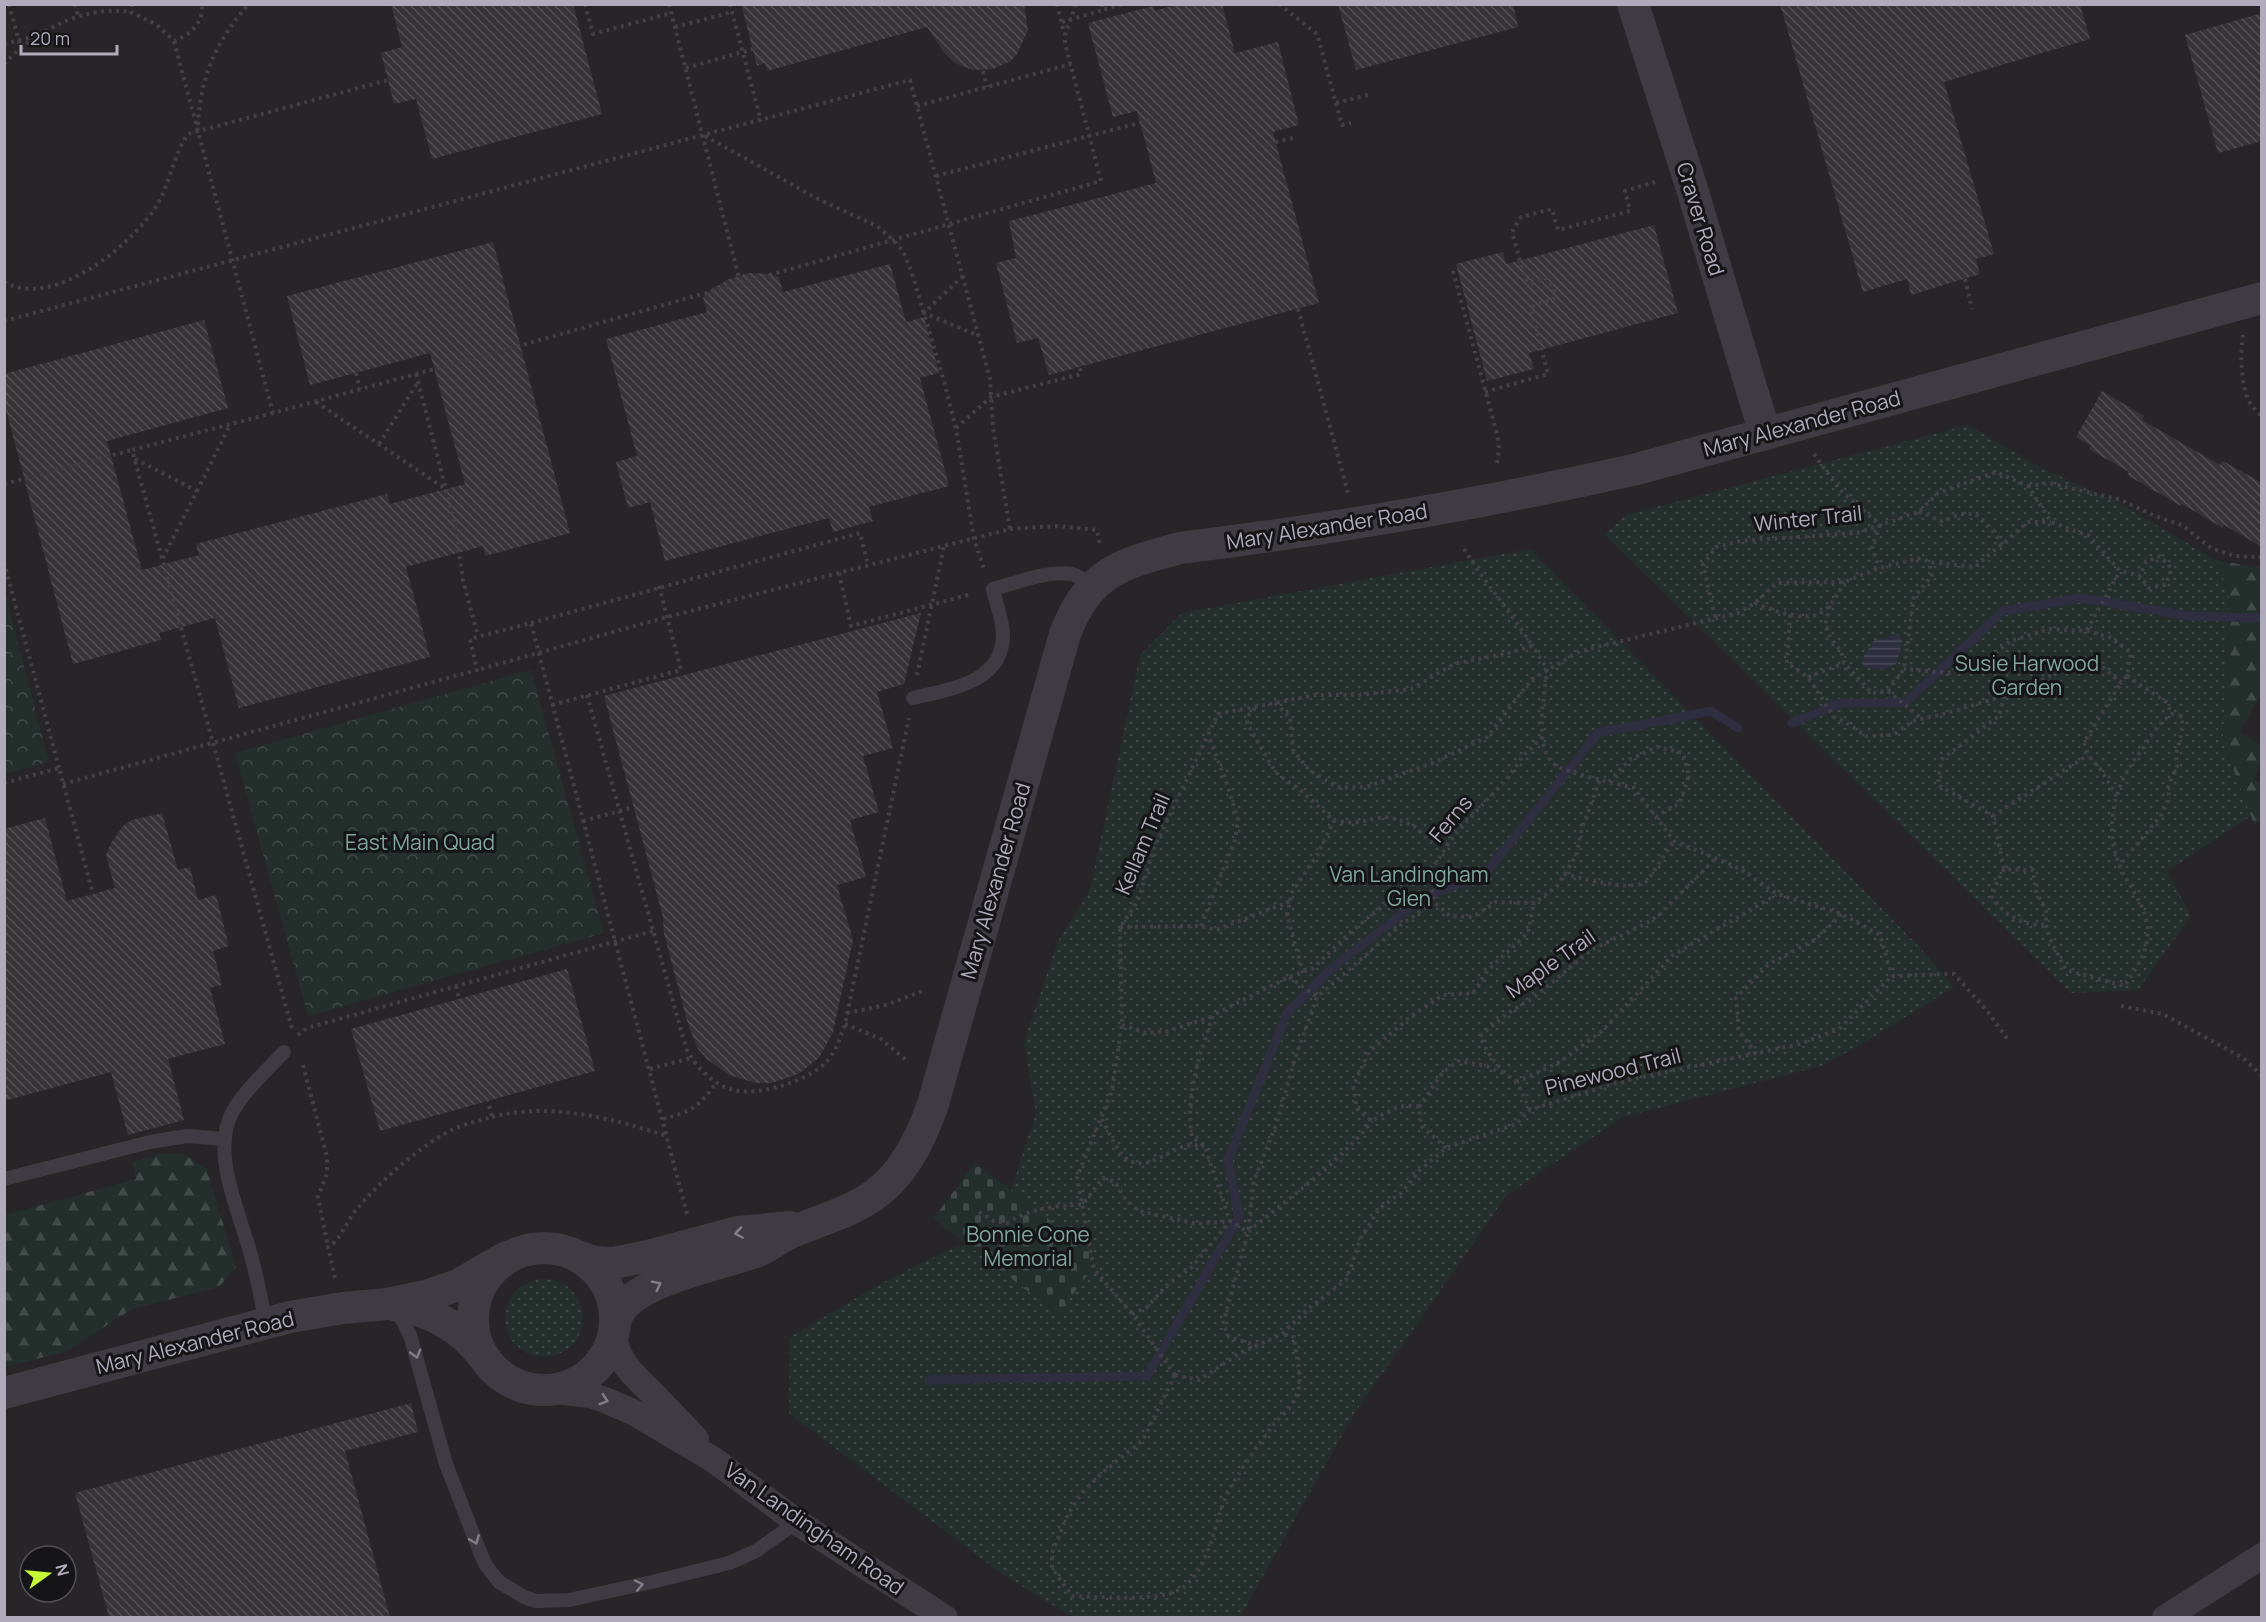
<svg xmlns="http://www.w3.org/2000/svg" width="2266" height="1622" font-family="Manrope,sans-serif">
  <defs>
    <pattern id="grass-dots" width="8" height="8" patternUnits="userSpaceOnUse" patternTransform="scale(1.5)"><rect width="8" height="8" fill="#242e2b"/><path d="M2 2h.1M6 6h.1" fill="none" stroke="#414a48" stroke-width="1.8" stroke-linecap="round"/></pattern>
    <pattern id="forest-firs" width="22" height="20" patternUnits="userSpaceOnUse" patternTransform="scale(1.5)"><rect width="22" height="20" fill="#242e2b"/><path d="M5 1l3.5 6h-7zM16 11l3.5 6h-7z" fill="#414a48"/></pattern>
    <pattern id="cemetery-stones" width="16" height="16" patternUnits="userSpaceOnUse" patternTransform="scale(1.5)"><rect width="16" height="16" fill="#242e2b"/><path d="M2 7V4a2 2 0 0 1 4 0v3zM10 15v-3a2 2 0 0 1 4 0v3z" fill="#414a48"/></pattern>
    <pattern id="park-crowns" width="20" height="18" patternUnits="userSpaceOnUse" patternTransform="scale(1.5)"><rect width="20" height="18" fill="#242e2b"/><path d="M2 6a3 3 0 1 1 6 0M12 15a3 3 0 1 1 6 0" fill="none" stroke="#414a48"/></pattern>
    <pattern id="water-rules" width="6" height="5" patternUnits="userSpaceOnUse" patternTransform="scale(1.5)"><rect width="6" height="5" fill="#2f2e40"/><path d="M0 2.5h6" fill="none" stroke="#4b4a5a"/></pattern>
    <pattern id="building-back-hatch" width="6" height="6" patternUnits="userSpaceOnUse" patternTransform="scale(1.5)"><rect width="6" height="6" fill="#363437"/><path d="M-1 5l2 2M0 0l6 6M5-1l2 2" fill="none" stroke="#514f52"/></pattern>
  </defs>
  <rect width="100%" height="100%" fill="#1a191b"/>
  <path fill="#272528" fill-rule="evenodd" d="M 5,5 L 2261,5 L 2261,1617 L 5,1618 ZM 30,1556 L 66,1556 L 66,1592 L 30,1592 Z"/>
  <g fill="url(#grass-dots)">
    <path d="M 1968,425 L 2039,467 L 2117,502 L 2216,560 L 2229,594 L 2223,741 L 2251,816 L 2167,871 L 2191,916 L 2138,990 L 2071,993 L 1605,535 L 1626,515 Z"/>
    <path d="M 1530,549 L 1919,947 L 1954,987 L 1860,1045 L 1821,1066 L 1623,1117 L 1507,1195 L 1354,1414 L 1240,1617 L 1073,1617 L 1002,1574 L 789,1413 L 790,1337 L 882,1283 L 942,1253 L 972,1240 L 994,1221 L 1012,1188 L 1036,1113 L 1024,1042 L 1058,941 L 1090,890 L 1140,655 L 1182,613 Z"/>
    <circle cx="544" cy="1318" r="39"/>
  </g>
  <g fill="url(#forest-firs)">
    <path d="M 2216,560 L 2254,567 L 2261,565 L 2261,694 L 2240,732 L 2261,746 L 2261,762 L 2253,779 L 2261,784 L 2261,820 L 2254,824 L 2223,741 L 2229,594 Z"/>
    <path d="M 163,1153 L 183,1153 L 207,1170 L 236,1267 L 219,1287 L 132,1309 L 67,1351 L 5,1367 L 5,1215 L 136,1179 L 132,1162 Z"/>
  </g>
  <path fill="url(#cemetery-stones)" d="M 975,1163 L 1100,1258 L 1058,1314 L 933,1219 Z"/>
  <g fill="url(#park-crowns)">
    <path d="M 5,593 L 49,762 L 5,774 L 4,774 Z"/>
    <path d="M 531,670 L 604,933 L 308,1016 L 235,753 Z"/>
  </g>
  <path fill="url(#water-rules)" d="M 1899,634 L 1902,641 L 1897,663 L 1883,670 L 1863,667 L 1864,655 L 1874,641 Z"/>
  <g fill="none" stroke-linecap="round" stroke-linejoin="round">
    <g stroke="#2f2e40" stroke-width="9">
      <path d="M 1792,723 L 1841,703 L 1905,703 L 2003,611 L 2081,598 L 2189,616 L 2262,618"/>
      <path d="M 929,1380 L 1147,1376 L 1239,1217 L 1228,1160 L 1287,1013 L 1331,969 L 1424,897 L 1462,883 L 1489,869 L 1598,733 L 1711,711 L 1738,728"/>
    </g>
  </g>
  <g fill="url(#building-back-hatch)">
    <path d="M 391,4 L 573,4 L 602,114 L 432,159 L 416,99 L 394,104 L 388,80 L 381,53 L 402,47 Z"/>
    <path d="M 741,4 L 1024,4 L 1028,30 L 1017,54 L 1011,61 L 993,69 L 973,70 L 955,63 L 943,51 L 927,27 L 767,71 L 765,63 L 757,66 Z"/>
    <path d="M 1178,4 L 1222,4 L 1235,53 L 1278,42 L 1299,125 L 1273,132 L 1319,303 L 1049,375 L 1038,338 L 1017,343 L 996,263 L 1016,258 L 1009,221 L 1156,183 L 1137,111 L 1113,117 L 1088,23 L 1153,6 L 1155,11 Z"/>
    <path d="M 1338,4 L 1513,4 L 1518,27 L 1356,70 Z"/>
    <path d="M 1780,4 L 2080,4 L 2090,39 L 1944,82 L 1994,254 L 1976,259 L 1980,274 L 1911,295 L 1907,279 L 1863,292 Z"/>
    <path d="M 2262,13 L 2262,141 L 2218,153 L 2185,35 Z"/>
    <path d="M 1654,225 L 1678,313 L 1529,353 L 1534,369 L 1487,381 L 1456,264 L 1503,252 L 1506,264 Z"/>
    <path d="M 493,242 L 570,533 L 485,556 L 483,546 L 406,567 L 430,657 L 239,708 L 215,618 L 159,633 L 161,640 L 73,664 L 4,402 L 4,374 L 204,320 L 228,408 L 107,441 L 142,570 L 199,555 L 196,544 L 387,494 L 390,504 L 465,484 L 430,353 L 310,385 L 287,296 Z"/>
    <path d="M 890,264 L 906,322 L 924,317 L 939,373 L 920,378 L 949,486 L 869,507 L 873,521 L 833,532 L 829,518 L 665,561 L 650,502 L 628,508 L 616,462 L 637,456 L 606,339 L 707,312 L 703,298 L 710,290 L 729,279 L 748,273 L 770,274 L 779,277 L 783,292 Z"/>
    <path d="M 2102,391 L 2144,416 L 2142,420 L 2220,465 L 2223,461 L 2262,483 L 2262,547 L 2224,525 L 2223,528 L 2182,504 L 2181,506 L 2127,475 L 2129,472 L 2089,449 L 2091,446 L 2076,437 Z"/>
    <path d="M 921,613 L 904,684 L 877,692 L 893,748 L 863,756 L 879,812 L 850,820 L 866,877 L 837,885 L 853,940 L 833,1032 L 819,1058 L 798,1074 L 784,1079 L 771,1083 L 756,1083 L 729,1075 L 707,1059 L 698,1049 L 688,1024 L 664,934 L 663,917 L 604,696 Z"/>
    <path d="M 162,813 L 178,870 L 190,867 L 198,900 L 216,895 L 229,946 L 213,951 L 222,985 L 210,988 L 225,1044 L 168,1059 L 184,1120 L 128,1135 L 111,1072 L 4,1101 L 4,829 L 45,818 L 67,901 L 115,888 L 106,855 L 111,843 L 124,825 L 132,820 Z"/>
    <path d="M 567,969 L 595,1071 L 380,1131 L 351,1029 Z"/>
    <path d="M 411,1403 L 418,1432 L 345,1451 L 390,1617 L 109,1617 L 75,1493 Z"/>
  </g>
  <g fill="none" stroke-linecap="round" stroke-linejoin="round">
    <g stroke="#424047" stroke-width="4" stroke-dasharray="3 4.5" stroke-linecap="butt">
      <path d="M 9,4 L 21,49"/>
      <path d="M 75,4 L 78,16"/>
      <path d="M 132,4 L 131,12 L 157,25 L 174,41 C 190,35 204,23 202,4"/>
      <path d="M 585,4 L 593,34 L 671,13"/>
      <path d="M 669,4 L 740,282"/>
      <path d="M 730,4 L 761,121"/>
      <path d="M 1057,4 L 1064,33"/>
      <path d="M 1102,4 L 1103,10 L 1123,4"/>
      <path d="M 1279,4 L 1317,34 L 1342,125 L 1351,123"/>
      <path d="M 1062,22 L 1103,10"/>
      <path d="M 675,27 L 732,12"/>
      <path d="M 174,41 L 273,413 L 519,346 L 1101,181 L 1065,43 L 1065,35 L 1076,4"/>
      <path d="M 4,44 L 36,36"/>
      <path d="M 4,64 C 36,30 84,5 131,12"/>
      <path d="M 686,68 L 753,49"/>
      <path d="M 983,71 L 987,87"/>
      <path d="M 1336,103 L 1372,94"/>
      <path d="M 917,106 L 1071,64"/>
      <path d="M 198,125 C 200,78 217,39 249,4"/>
      <path d="M 705,136 L 818,199 L 877,226 L 893,240 L 903,251 L 912,273 L 944,381 L 956,429 L 974,539 L 984,569"/>
      <path d="M 1268,144 L 1293,138"/>
      <path d="M 936,176 L 1154,119"/>
      <path d="M 1453,271 L 1497,434 L 1499,448 L 1497,465"/>
      <path d="M 963,276 L 924,313 L 979,336"/>
      <path d="M 1965,279 L 1972,309"/>
      <path d="M 4,282 C 54,310 132,245 157,205 C 170,183 173,156 188,134 L 388,80"/>
      <path d="M 1298,309 L 1348,493"/>
      <path d="M 4,321 L 910,80 L 990,379 L 993,428 L 1010,529 L 667,617 L 477,670"/>
      <path d="M 2243,335 C 2240,353 2241,386 2249,401 C 2251,407 2258,412 2262,416"/>
      <path d="M 356,373 L 360,389"/>
      <path d="M 416,374 L 455,524 L 463,580 L 478,636"/>
      <path d="M 1485,392 L 1548,374 L 1531,309 L 1535,304 L 1553,300 C 1557,291 1552,283 1545,278 L 1531,284 L 1525,279 L 1512,232 L 1521,217 L 1552,209 L 1558,230 L 1630,211 L 1625,191 L 1655,182"/>
      <path d="M 316,402 L 447,490"/>
      <path d="M 273,413 L 132,450 L 293,1032"/>
      <path d="M 956,428 L 991,397 L 1081,374 L 1080,367"/>
      <path d="M 379,444 L 418,382"/>
      <path d="M 1814,454 L 1840,490 L 1880,525 L 1872,547 L 1879,568"/>
      <path d="M 135,459 L 197,491 L 163,558"/>
      <path d="M 4,484 L 132,450"/>
      <path d="M 2028,486 L 2049,483 L 2121,500 L 2155,516 L 2182,525 L 2211,548 L 2234,556 L 2262,557"/>
      <path d="M 197,491 L 230,425"/>
      <path d="M 1919,512 L 1942,521 L 1961,514 L 1975,514 L 1994,532 L 2003,545"/>
      <path d="M 1010,529 L 1057,526 L 1097,530 L 1100,544"/>
      <path d="M 1464,549 C 1485,583 1511,612 1532,646"/>
      <path d="M 4,562 L 59,768"/>
      <path d="M 839,573 L 851,626 L 972,594"/>
      <path d="M 1755,603 C 1770,610 1800,620 1816,615 C 1830,611 1838,594 1844,582"/>
      <path d="M 1830,606 L 1825,625 L 1831,639 L 1841,651 L 1844,663 L 1872,693 L 1888,691 L 1904,669 L 1914,597 L 1932,576 L 1929,562"/>
      <path d="M 1790,615 L 1787,663 L 1808,677 L 1834,717 L 1845,722 L 1866,736 L 1893,735 L 1913,721 L 1947,713 L 2004,696 L 2023,690 L 2072,664 L 2096,661 L 2121,683 L 2127,676 L 2131,652 L 2109,637 L 2087,631 L 2050,629 L 2010,641 L 1986,661 L 1949,673 L 1904,669"/>
      <path d="M 1715,617 L 1703,565 L 1716,547 L 1740,541 L 1857,533 L 1919,512 L 1938,493 L 1996,472 L 2028,486 L 2051,522 L 2089,536 L 2120,571 L 2140,576 L 2146,562 L 2160,556 L 2172,569 L 2165,585 L 2149,588 L 2140,576"/>
      <path d="M 531,623 L 860,533 L 868,565"/>
      <path d="M 2087,630 L 2120,571"/>
      <path d="M 1547,669 C 1545,692 1533,747 1554,764 C 1565,773 1618,784 1634,788 L 1674,841 L 1741,869 L 1777,894 L 1842,914 L 1880,935 L 1892,976"/>
      <path d="M 917,675 L 944,546"/>
      <path d="M 2127,676 L 2166,702 L 2172,714"/>
      <path d="M 1808,677 L 1844,663"/>
      <path d="M 1888,691 L 1922,719"/>
      <path d="M 587,695 L 686,1048 C 695,1067 716,1088 738,1091 C 762,1095 811,1080 827,1061 C 837,1050 840,1037 845,1024 L 909,718"/>
      <path d="M 2004,696 L 1999,716 L 1941,760 L 1938,785 L 1993,816 L 2004,869 L 2033,870 L 2036,892 L 2046,911 L 2046,924 L 2050,939 L 2066,970 L 2124,986 C 2138,967 2151,947 2147,923 C 2144,905 2131,888 2123,873 C 2103,834 2112,790 2137,756 C 2151,739 2152,728 2172,714 L 2181,716 L 2183,727 L 2176,754 L 2177,766 L 2168,787 L 2169,798 L 2162,814 L 2119,866"/>
      <path d="M 1275,703 L 1290,717 L 1293,750 L 1309,770 L 1334,785 L 1341,788 L 1366,787 L 1435,762 L 1487,737 L 1532,679 L 1580,651 L 1738,613 L 1755,603 L 1777,583 L 1844,582 L 1879,568 L 1921,558 L 1929,562 L 1975,567 L 2028,522 L 2051,522"/>
      <path d="M 552,705 L 681,670 L 659,586"/>
      <path d="M 1255,708 L 1249,715 L 1247,723 L 1270,763 L 1278,775 L 1298,788 L 1334,821 L 1353,823 L 1385,817 L 1396,819 L 1414,826 L 1428,839 L 1448,844"/>
      <path d="M 1543,737 L 1523,756 L 1507,779 L 1455,834 L 1429,873 L 1434,902 L 1450,916 L 1473,917 L 1496,902 L 1534,903 L 1557,886 L 1576,856 L 1582,828 L 1600,780"/>
      <path d="M 1609,782 L 1629,760 L 1657,747 L 1683,753 L 1689,775 L 1680,803 L 1657,816"/>
      <path d="M 4,783 L 59,768 L 93,894"/>
      <path d="M 63,784 L 477,670 L 470,639 L 531,623 L 687,1214"/>
      <path d="M 2117,796 L 2100,769 L 2088,755 L 2084,742 L 2121,683"/>
      <path d="M 1993,816 L 2088,755"/>
      <path d="M 583,821 L 634,807"/>
      <path d="M 2004,869 L 1991,894 C 1997,911 2027,929 2046,924"/>
      <path d="M 1564,874 C 1583,878 1632,893 1647,881 L 1674,841"/>
      <path d="M 1201,926 L 1235,840 L 1238,820 L 1227,784 L 1209,737"/>
      <path d="M 1120,927 L 1201,926 L 1216,930 L 1291,901"/>
      <path d="M 1303,973 L 1287,915 L 1292,892 L 1317,855 L 1334,821"/>
      <path d="M 1892,976 L 1954,974 L 1988,1012 L 2009,1041"/>
      <path d="M 1289,977 L 1317,997"/>
      <path d="M 456,986 L 459,999"/>
      <path d="M 2121,1006 L 2163,1014 L 2243,1058 L 2262,1076"/>
      <path d="M 847,1013 L 886,1005 L 925,990"/>
      <path d="M 845,1024 L 881,1039 L 906,1060"/>
      <path d="M 1122,1025 L 1146,1033 L 1168,1031 L 1213,1016"/>
      <path d="M 298,1035 L 307,1028 L 653,931"/>
      <path d="M 1756,1054 L 1739,1031 L 1736,998 L 1769,964 L 1815,940 L 1842,914"/>
      <path d="M 303,1065 L 327,1157 L 327,1173 L 318,1197 L 328,1247"/>
      <path d="M 650,1069 L 691,1058"/>
      <path d="M 1517,1082 C 1501,1072 1487,1054 1480,1036 L 1508,1013 L 1533,998 L 1591,950 L 1647,923 L 1660,914 L 1715,859"/>
      <path d="M 1419,1107 C 1400,1102 1388,1112 1372,1121 L 1357,1109 L 1353,1086 L 1369,1052 L 1410,1017 L 1443,995 L 1473,993 L 1488,970 L 1528,933 L 1534,903"/>
      <path d="M 1530,1110 L 1517,1082 L 1560,1062 L 1603,1030 L 1673,955 L 1776,895"/>
      <path d="M 492,1117 C 550,1102 611,1118 667,1136"/>
      <path d="M 663,1119 C 693,1111 698,1107 717,1082"/>
      <path d="M 1102,1119 C 1107,1129 1112,1140 1118,1149 C 1139,1180 1161,1153 1185,1146 C 1191,1144 1198,1146 1204,1146"/>
      <path d="M 1446,1148 L 1421,1126 L 1419,1107 L 1443,1072 L 1458,1061 L 1486,1066 L 1505,1074"/>
      <path d="M 979,1212 L 994,1221 L 1007,1223 C 1033,1207 1053,1207 1083,1204 L 1103,1178 L 1115,1182 L 1126,1200 L 1139,1211 L 1197,1224 L 1230,1221 L 1248,1232 C 1291,1196 1337,1165 1372,1121"/>
      <path d="M 335,1278 L 328,1247 C 342,1239 346,1222 356,1210 C 377,1184 425,1141 456,1128 C 468,1123 480,1120 492,1117 L 488,1101"/>
      <path d="M 1132,1314 L 1146,1308 L 1168,1284 L 1192,1267 L 1230,1221 L 1205,1147 L 1192,1137 C 1185,1097 1200,1054 1213,1015 L 1289,977 L 1312,969 L 1353,930 L 1394,897 L 1408,883 L 1429,873"/>
      <path d="M 1258,1346 L 1229,1337 L 1223,1324 L 1248,1232 L 1254,1181 L 1277,1122 L 1295,1058 L 1317,997 L 1402,924 L 1434,902"/>
      <path d="M 1175,1375 L 1132,1314 L 1094,1269 L 1077,1177 L 1112,1091 L 1122,1024 L 1120,927 L 1138,901 L 1154,848 L 1218,714 L 1315,695 L 1358,695 L 1411,689 L 1454,664 L 1505,654 L 1532,646 L 1547,668"/>
      <path d="M 1175,1375 L 1199,1380 L 1240,1353 L 1282,1334 L 1308,1309 L 1346,1280 L 1361,1238 L 1379,1209 L 1402,1192 L 1419,1171 L 1446,1148 L 1516,1124 L 1530,1110 L 1615,1083 L 1800,1044 L 1839,1029 L 1892,976"/>
      <path d="M 1175,1375 L 1143,1440 L 1102,1473 L 1082,1493 L 1068,1514 L 1052,1553 L 1052,1568 L 1072,1596 C 1095,1597 1158,1601 1177,1591 C 1210,1574 1213,1523 1228,1492 C 1239,1471 1260,1443 1274,1424 C 1283,1414 1295,1405 1298,1391 C 1303,1375 1295,1354 1294,1337 L 1282,1334"/>
    </g>
    <g stroke="#3e3c42" stroke-width="14">
      <path d="M 913,698 C 949,689 1003,683 1003,635 C 1003,620 996,604 993,589 C 1017,583 1047,570 1072,574 C 1080,576 1086,582 1092,587"/>
      <path d="M 4,1179 L 150,1142 L 187,1136 L 225,1139"/>
      <path d="M 393,1310 L 401,1318 L 410,1335 L 446,1464 L 480,1552 L 485,1564 L 499,1582 L 524,1597 L 536,1601 L 569,1600 L 652,1582 L 729,1563 L 756,1551 L 797,1522"/>
      <path d="M 266,1324 C 261,1300 257,1275 250,1252 C 239,1211 210,1151 233,1111 C 246,1089 267,1070 284,1052"/>
    </g>
    <g stroke="#3e3c42" stroke-width="26">
      <path d="M 613,1334 C 618,1363 635,1376 654,1395 C 668,1410 682,1424 696,1439"/>
      <path d="M 547,1390 L 590,1395 L 605,1400 L 635,1413 L 714,1460 L 797,1522 L 945,1618"/>
      <path d="M 2165,1618 L 2262,1556"/>
    </g>
    <g stroke="#3e3c42" stroke-width="32">
      <path d="M 1633,4 L 1693,192 L 1765,434"/>
      <circle cx="544" cy="1319" r="71"/>
      <path d="M 575,1255 L 595,1262 L 614,1263 L 648,1256 L 738,1232 L 790,1227"/>
      <path d="M 394,1305 C 428,1309 461,1327 482,1355"/>
      <path d="M 615,1322 C 625,1280 723,1265 758,1251 C 770,1246 779,1238 790,1233 C 820,1220 852,1212 877,1193 C 905,1172 922,1136 933,1104 L 1065,634 C 1089,572 1120,564 1180,548 C 1334,529 1486,503 1637,469 L 2262,298"/>
      <path d="M 4,1393 L 290,1317 L 343,1308 L 387,1304 L 426,1296 L 458,1285 L 507,1257"/>
    </g>
  </g>
  <defs><path id="oneway-chevron" d="M-2-3.5L2.5 0L-2 3.5" fill="none" stroke-width="1.6" stroke-linecap="round" stroke-linejoin="round" transform="scale(1.5)"/></defs>
  <g stroke="#827f8b">
    <use href="#oneway-chevron" transform="translate(739 1233) rotate(171)"/>
    <use href="#oneway-chevron" transform="translate(657 1285) rotate(-27)"/>
    <use href="#oneway-chevron" transform="translate(416 1354) rotate(74)"/>
    <use href="#oneway-chevron" transform="translate(604 1400) rotate(18)"/>
    <use href="#oneway-chevron" transform="translate(475 1540) rotate(68)"/>
    <use href="#oneway-chevron" transform="translate(639 1585) rotate(-12)"/>
  </g>
  <g text-anchor="middle" stroke-width="6" stroke-linejoin="round" paint-order="stroke">
    <g font-size="21" fill="#afabbb" stroke="#151416">
      <text transform="translate(1700 219) rotate(73)" y="7">Craver Road</text>
      <text transform="translate(1802 424) rotate(-15)" y="7">Mary Alexander Road</text>
      <text transform="translate(1808 519) rotate(-6)" y="7">Winter Trail</text>
      <text transform="translate(1327 527) rotate(-9)" y="7">Mary Alexander Road</text>
      <text transform="translate(1451 819) rotate(-50)" y="7">Ferns</text>
      <text transform="translate(1143 844) rotate(-67)" y="7">Kellam Trail</text>
      <text transform="translate(996 881) rotate(-74)" y="7">Mary Alexander Road</text>
      <text transform="translate(1551 964) rotate(-35)" y="7">Maple Trail</text>
      <text transform="translate(1613 1072) rotate(-14)" y="7">Pinewood Trail</text>
      <text transform="translate(195 1343) rotate(-14)" y="7">Mary Alexander Road</text>
      <text transform="translate(814 1529) rotate(35)" y="7">Van Landingham Road</text>
    </g>
    <g font-size="21" fill="#81a69a" stroke="#151416">
      <text x="2027" y="671">Susie Harwood<tspan x="2027" dy="24">Garden</tspan></text>
      <text x="420" y="850">East Main Quad</text>
      <text x="1409" y="882">Van Landingham<tspan x="1409" dy="24">Glen</tspan></text>
      <text x="1028" y="1242">Bonnie Cone<tspan x="1028" dy="24">Memorial</tspan></text>
    </g>
  </g>
  <rect width="2266" height="1622" fill="none" stroke="#afabbb" stroke-width="12"/>
  <g transform="translate(48 1574) rotate(75)"><circle r="28" fill="#151416" stroke="#535058" stroke-width="1.5"/>
  <path d="M0-4.5L10 22L0 15L-10 22Z" fill="#c6f834"/>
  <text y="-9" font-size="16" font-weight="bold" text-anchor="middle" fill="#afabbb">N</text>
  </g>
  <path d="M21 45v9h96v-9" fill="none" stroke="#afabbb" stroke-width="3"/>
  <text x="30" y="45" font-size="18" fill="#afabbb" stroke="#151416" stroke-width="4.5" paint-order="stroke">20 m</text>
</svg>
